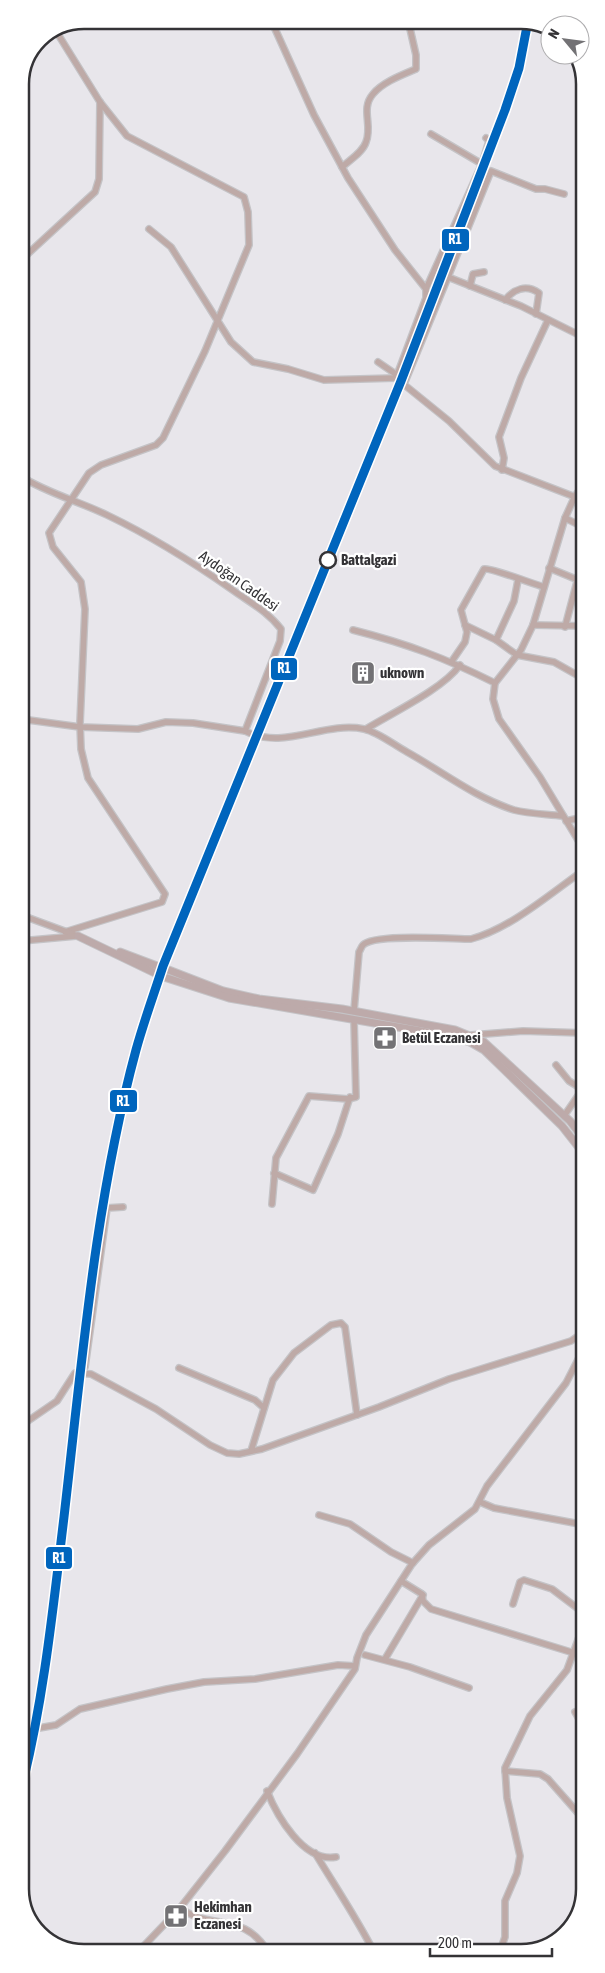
<svg xmlns="http://www.w3.org/2000/svg" width="605" height="1973" font-family="'Asap Condensed',sans-serif">
  <rect width="100%" height="100%" fill="#e8e6eb"/>
  <g fill="none" stroke-linecap="round" stroke-linejoin="round">
    <defs>
      <g id="minor">
        <path d="M 271,20 L 314,115 L 348,178 L 395,250 L 426,289 L 426,298 L 396,378 L 449,421 L 495,466 L 583,500"/>
        <path d="M 56,31 L 100,102 L 127,136 L 244,197 L 248,212 L 249,245 L 205,351 L 163,438 L 156,445 L 101,465 L 89,473 L 49,533 L 53,547 L 81,582 L 85,609 L 80,723 L 81,749 L 88,778 L 165,894 L 162,902 L 65,932"/>
        <path d="M 431,134 L 482,164"/>
        <path d="M 342,167 C 350,160 363,152 366,142 C 373,125 360,109 373,94 C 383,82 402,75 416,69 L 416,55 L 408,20"/>
        <path d="M 564,194 L 545,189 L 536,189 L 491,171 L 448,277 L 521,306 L 583,337"/>
        <path d="M 149,229 L 171,247 L 231,342 L 253,362 L 288,369 L 324,380 L 396,378"/>
        <path d="M 20,261 L 95,192 L 99,179 L 100,102"/>
        <path d="M 470,286 L 473,274 L 484,272"/>
        <path d="M 426,289 L 482,164 L 489,141 L 486,138"/>
        <path d="M 505,300 C 514,289 526,284 539,293 L 536,314"/>
        <path d="M 378,362 L 397,375"/>
        <path d="M 404,384 L 448,277"/>
        <path d="M 502,470 L 504,458 L 499,437 L 521,378 L 548,320"/>
        <path d="M 20,476 C 47,493 78,501 107,515 C 151,536 194,563 234,591 C 251,603 268,612 281,629 L 280,641 L 245,731 C 284,751 323,721 364,729 C 378,732 394,745 407,752 C 443,772 474,797 514,810 C 529,814 547,814 563,816"/>
        <path d="M 583,485 L 575,496 L 565,518 L 533,625 L 521,650 L 495,683 L 493,699 L 499,719 L 540,777 L 584,850"/>
        <path d="M 565,518 L 583,527"/>
        <path d="M 549,568 L 583,582"/>
        <path d="M 465,625 L 496,640 L 514,601 L 518,580"/>
        <path d="M 533,625 L 584,626"/>
        <path d="M 565,627 L 583,559"/>
        <path d="M 353,630 C 408,644 445,658 495,683"/>
        <path d="M 496,640 L 517,655 L 554,662 L 584,679"/>
        <path d="M 452,661 L 465,642 L 467,632 L 461,610 L 484,569 C 489,567 533,584 544,587"/>
        <path d="M 579,677 L 584,668"/>
        <path d="M 21,719 L 80,727 L 138,729 L 166,722 L 193,723 L 245,731"/>
        <path d="M 366,729 C 392,713 443,689 460,665"/>
        <path d="M 566,821 L 584,817"/>
        <path d="M 21,915 L 78,936"/>
        <path d="M 21,941 L 76,936"/>
        <path d="M 354,1011 L 359,952 C 361,949 361,947 363,945 C 374,933 452,939 471,939 C 510,929 551,893 584,870"/>
        <path d="M 471,1038 L 472,1035 L 523,1031 L 584,1033"/>
        <path d="M 556,1065 L 569,1081 L 582,1089"/>
        <path d="M 564,1116 L 584,1087"/>
        <path d="M 274,1173 L 313,1190 L 338,1134 L 350,1097"/>
        <path d="M 272,1204 L 276,1158 L 309,1096 L 348,1099 L 356,1097 L 354,1020"/>
        <path d="M 179,1368 L 255,1400 L 264,1408"/>
        <path d="M 81,1372 L 85,1367 L 107,1208 L 123,1207"/>
        <path d="M 22,1425 L 57,1401 L 75,1373 L 91,1374 L 156,1409 L 210,1445 L 227,1453 L 239,1454 L 262,1449 L 379,1407 L 449,1379 L 571,1341 L 584,1332"/>
        <path d="M 251,1451 L 273,1380 L 294,1353 L 331,1325 L 341,1323 L 345,1327 L 357,1415"/>
        <path d="M 480,1502 L 494,1508 L 585,1525"/>
        <path d="M 319,1515 L 350,1524 L 391,1552 L 413,1563"/>
        <path d="M 401,1581 L 422,1594 L 423,1601 L 431,1609 L 574,1653"/>
        <path d="M 513,1604 L 520,1582 L 524,1580 L 552,1589 L 585,1614"/>
        <path d="M 365,1655 L 410,1667 L 469,1688"/>
        <path d="M 385,1659 L 423,1595"/>
        <path d="M 575,1712 L 585,1729"/>
        <path d="M 22,1731 L 56,1725 L 80,1709 L 167,1689 L 204,1682 L 255,1679 L 338,1665 L 355,1666"/>
        <path d="M 505,1771 L 540,1774 L 548,1779 L 578,1813 L 585,1814"/>
        <path d="M 579,1784 L 585,1784"/>
        <path d="M 267,1791 C 277,1816 304,1863 336,1857"/>
        <path d="M 315,1853 C 335,1886 356,1917 374,1952"/>
        <path d="M 180,1908 C 211,1931 244,1911 268,1952"/>
        <path d="M 500,1951 L 505,1937 L 505,1901 L 517,1873 L 520,1856 L 507,1798 L 505,1768 L 530,1716 L 567,1670 L 585,1621"/>
        <path d="M 137,1953 L 180,1908 L 225,1851 L 297,1754 L 355,1669 L 357,1658 L 366,1635 L 412,1564 L 429,1545 L 475,1509 L 487,1486 L 566,1383 L 584,1348"/>
      </g>
      <g id="major">
        <path d="M 78,936 L 155,973"/>
        <path d="M 120,952 L 157,966"/>
        <path d="M 166,969 L 223,991 L 259,999 L 342,1009 L 455,1030 L 484,1042 L 570,1121 L 584,1139"/>
        <path d="M 164,977 L 229,998 L 450,1036 L 470,1042 L 484,1050 L 562,1126 L 584,1154"/>
      </g>
    </defs>
    <use href="#minor" stroke="#c4c3c6" stroke-width="8"/>
    <use href="#major" stroke="#c4c3c6" stroke-width="9"/>
    <use href="#minor" stroke="#beaaa7" stroke-width="5.5"/>
    <use href="#major" stroke="#bdaaaa" stroke-width="7"/>
    <defs>
      <path id="rail-1" d="M 22,1786 C 44,1698 53,1608 64,1517 C 82,1362 95,1201 136,1050 C 144,1021 154,994 163,966 L 401,381 L 505,110 L 519,68 L 528,21"/>
    </defs>
    <use href="#rail-1" stroke="#fff" stroke-width="12"/>
    <use href="#rail-1" stroke="#0065bd" stroke-width="9"/>
  </g>
  <defs>
    <symbol id="building-square" viewBox="-11 -11 22 22"><rect x="-9" y="-9" width="18" height="18" rx="4" fill="#737275" stroke="#fff"/><path d="M-4-6H4V6H1V3H-1V6H-4ZM-2.5-4.3h1.7v1.8h-1.7ZM.8-4.3h1.7v1.8H.8ZM-2.5-1h1.7V.8h-1.7ZM.8-1h1.7V.8H.8Z" fill="#fff"/></symbol>
    <symbol id="pharmacy-square" viewBox="-11 -11 22 22"><rect x="-9" y="-9" width="18" height="18" rx="4" fill="#737275" stroke="#fff"/><path d="M-2-6h4v4h4v4h-4v4h-4v-4h-4v-4h4Z" fill="#fff"/></symbol>
  </defs>
  <g fill-rule="evenodd">
    <use href="#building-square" x="349" y="659" width="28" height="28"/>
    <use href="#pharmacy-square" x="371" y="1024" width="28" height="28"/>
    <use href="#pharmacy-square" x="162" y="1902" width="28" height="28"/>
  </g>
  <circle fill="#fff" stroke="#343336" stroke-width="2.5" cx="328" cy="560" r="8"/>
  <g text-anchor="middle" stroke-width="4.5" stroke-linejoin="round" paint-order="stroke">
    <g font-size="15" font-weight="bold" fill="#343336" stroke="#fff" text-anchor="start">
      <text x="341" y="565">Battalgazi</text>
    </g>
    <g font-size="15" fill="#343336" stroke="#fff">
      <text transform="translate(239 581) rotate(35)" y="5">Aydoğan Caddesi</text>
    </g>
    <g font-size="15" font-weight="bold" fill="#343336" stroke="#fff" text-anchor="start">
      <text x="380" y="678">uknown</text>
      <text x="402" y="1043">Betül Eczanesi</text>
      <text x="194" y="1912">Hekimhan<tspan x="194" dy="17">Eczanesi</tspan></text>
    </g>
  </g>
  <path d="M0 0H605V1973H0ZM84 29H521A55 55 0 0 1 576 84V1889A55 55 0 0 1 521 1944H84A55 55 0 0 1 29 1889V84A55 55 0 0 1 84 29Z" fill="#fff" fill-rule="evenodd"/>
  <path fill="none" stroke="#343336" stroke-width="2.5" d="M84 29H521A55 55 0 0 1 576 84V1889A55 55 0 0 1 521 1944H84A55 55 0 0 1 29 1889V84A55 55 0 0 1 84 29Z"/>
  <g stroke="#fff" stroke-width="2">
    <rect x="441" y="228" width="29" height="24" rx="5" fill="#0065bd"/>
    <rect x="270" y="657" width="28" height="24" rx="5" fill="#0065bd"/>
    <rect x="109" y="1089" width="29" height="24" rx="5" fill="#0065bd"/>
    <rect x="45" y="1546" width="28" height="24" rx="5" fill="#0065bd"/>
  </g>
  <g font-size="14" text-anchor="middle" font-weight="bold" fill="#fff">
    <text x="455" y="244">R1</text>
    <text x="284" y="673">R1</text>
    <text x="123" y="1106">R1</text>
    <text x="59" y="1563">R1</text>
  </g>
  <g transform="translate(565 40) rotate(299)"><circle r="24" fill="#ffffff" stroke="#aeadaf"/>
  <path d="M0-4L9 19L0 12L-9 19Z" fill="#737275"/>
  <text y="-8" font-size="14" font-weight="bold" text-anchor="middle" fill="#343336">N</text>
  </g>
  <path d="M430 1948v8h122v-8" fill="none" stroke="#343336" stroke-width="2.5"/>
  <text x="438" y="1948" font-size="15" fill="#343336" stroke="#ffffff" stroke-width="4" paint-order="stroke">200 m</text>
</svg>
